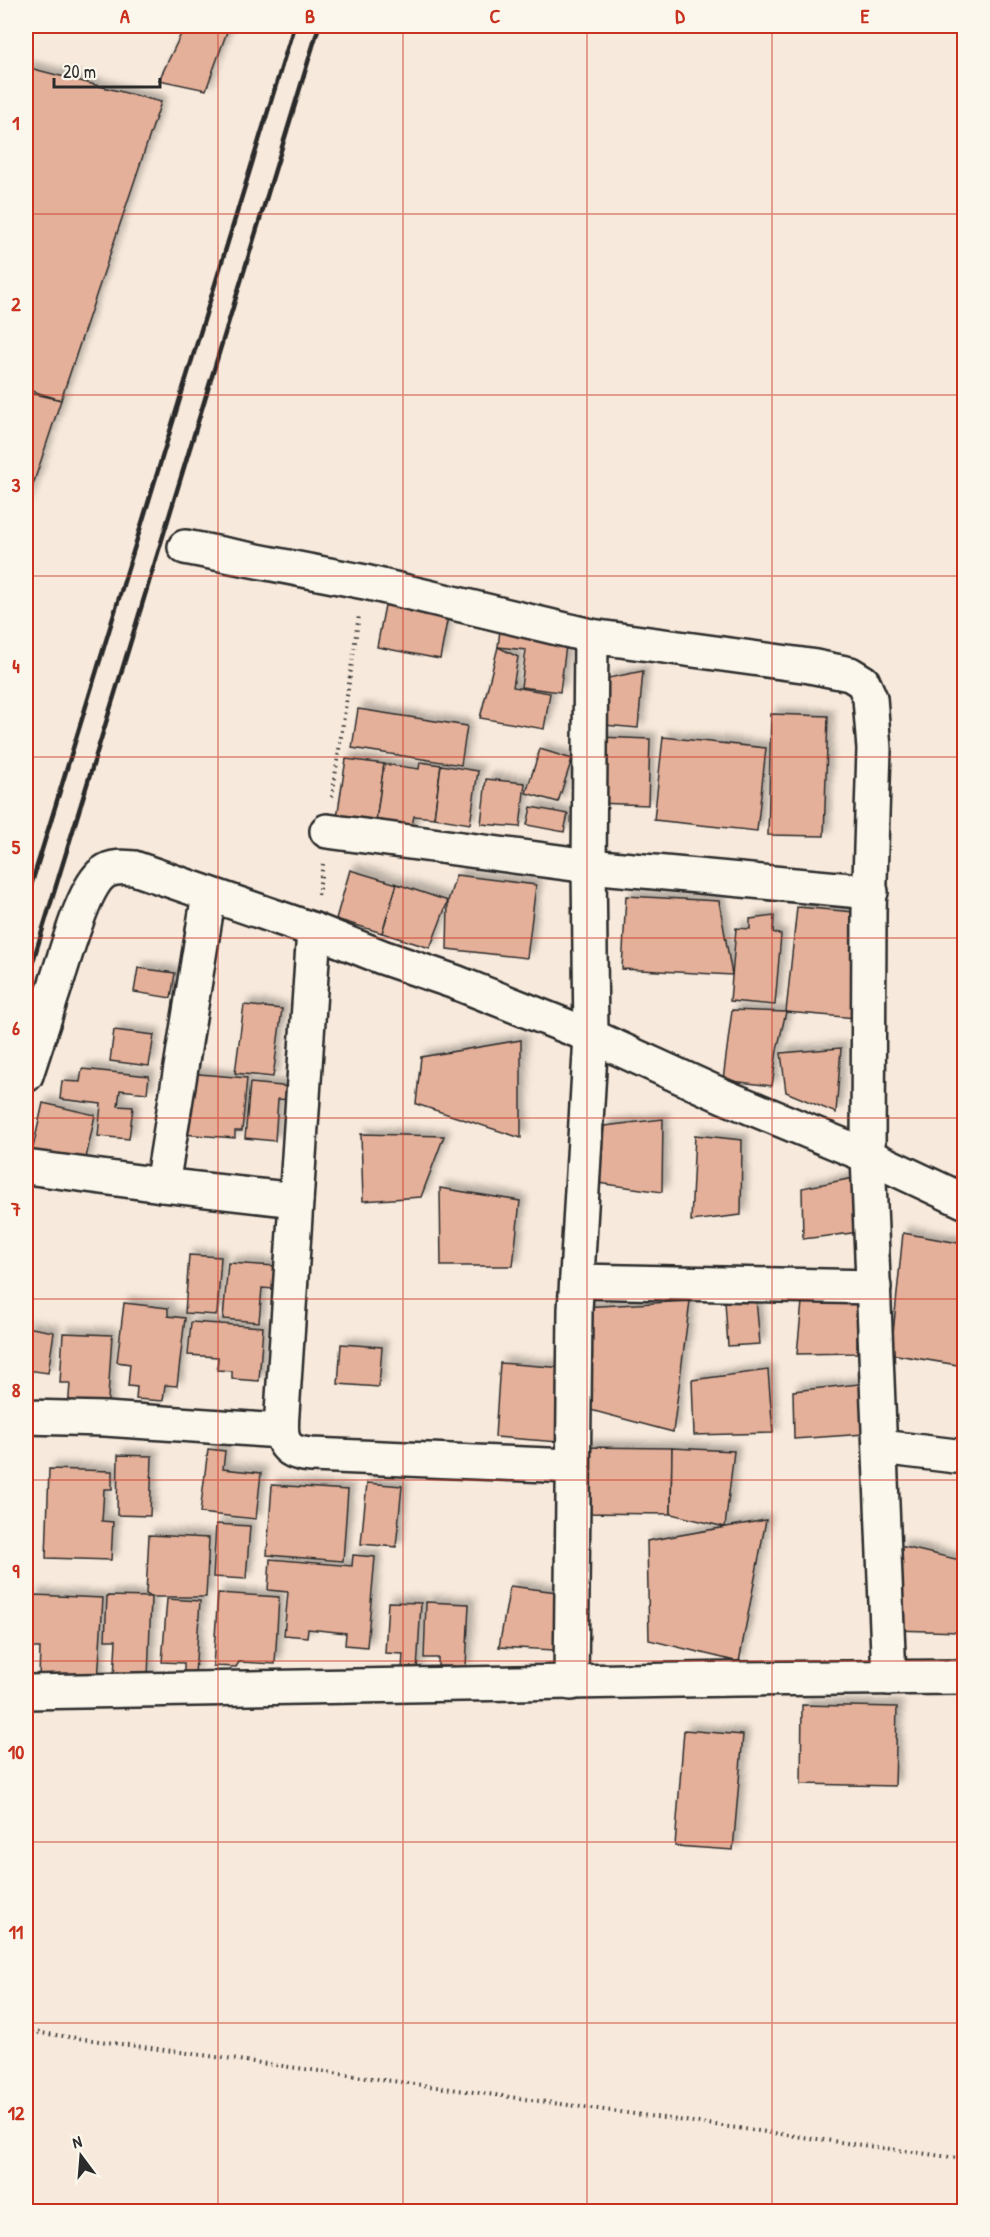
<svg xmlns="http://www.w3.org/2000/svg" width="990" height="2237" font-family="'Patrick Hand',sans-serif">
  <defs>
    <filter id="shadow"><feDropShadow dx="5.5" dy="-5.5" stdDeviation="3" flood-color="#0004"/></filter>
  </defs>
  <rect width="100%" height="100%" fill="#f7e9db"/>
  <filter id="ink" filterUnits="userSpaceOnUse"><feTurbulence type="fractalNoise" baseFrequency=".0167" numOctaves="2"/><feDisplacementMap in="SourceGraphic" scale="12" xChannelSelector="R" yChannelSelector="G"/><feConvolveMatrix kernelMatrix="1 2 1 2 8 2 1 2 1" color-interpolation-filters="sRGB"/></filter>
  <g filter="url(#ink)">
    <g fill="#e5b099" stroke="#2b2b2b" stroke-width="1.5" filter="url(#shadow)">
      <path d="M 185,26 L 229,26 L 206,90 L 159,80 Z"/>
      <path d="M 26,67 L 161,102 L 61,400 L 26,389 Z"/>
      <path d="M 26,392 L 61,400 L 26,506 Z"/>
      <path d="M 385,605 L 448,616 L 440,659 L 377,647 Z"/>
      <path d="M 500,630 L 567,638 L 560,692 L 521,687 L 526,650 L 498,647 Z"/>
      <path d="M 498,647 L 518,657 L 513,687 L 550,693 L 544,729 L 480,718 Z"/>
      <path d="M 643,671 L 638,728 L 604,725 L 608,678 Z"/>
      <path d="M 358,709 L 467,726 L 461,765 L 352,748 Z"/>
      <path d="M 771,714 L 828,716 L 824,836 L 768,835 Z"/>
      <path d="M 599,737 L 650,739 L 648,805 L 596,803 Z"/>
      <path d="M 663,737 L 766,748 L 757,831 L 654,820 Z"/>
      <path d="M 540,749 L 572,759 L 558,802 L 526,793 Z"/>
      <path d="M 346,759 L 384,764 L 375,829 L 336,824 Z"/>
      <path d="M 420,762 L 441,765 L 434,818 L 414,816 L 410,834 L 375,829 L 384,764 L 419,769 Z"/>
      <path d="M 441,765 L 478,771 L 470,824 L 434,818 Z"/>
      <path d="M 486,779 L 525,783 L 520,827 L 481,824 Z"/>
      <path d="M 531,807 L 568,814 L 564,832 L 527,825 Z"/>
      <path d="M 350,870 L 397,884 L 382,933 L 336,919 Z"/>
      <path d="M 456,875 L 536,885 L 527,958 L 447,949 L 448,901 Z"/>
      <path d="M 397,884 L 448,901 L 430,948 L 382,933 Z"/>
      <path d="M 626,896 L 719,901 L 732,975 L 622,969 Z"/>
      <path d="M 797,907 L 866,913 L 856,1018 L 786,1012 Z"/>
      <path d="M 774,916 L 773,932 L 781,935 L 775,1005 L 730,1001 L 736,928 L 750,929 L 750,919 Z"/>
      <path d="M 138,968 L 175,973 L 171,998 L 134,992 Z"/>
      <path d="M 244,1005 L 282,1009 L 273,1077 L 235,1073 Z"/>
      <path d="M 732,1010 L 786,1012 L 777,1050 L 772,1086 L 723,1080 Z"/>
      <path d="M 114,1030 L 154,1035 L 149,1066 L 110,1061 Z"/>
      <path d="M 521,1040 L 521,1138 L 416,1104 L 421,1057 Z"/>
      <path d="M 841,1048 L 836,1113 L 786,1092 L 781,1053 Z"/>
      <path d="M 82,1069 L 149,1076 L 147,1093 L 120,1090 L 118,1106 L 133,1107 L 129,1139 L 98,1136 L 101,1104 L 60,1099 L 62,1081 L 80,1082 Z"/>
      <path d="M 187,1073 L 247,1078 L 242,1131 L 235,1131 L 235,1138 L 181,1134 Z"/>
      <path d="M 250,1083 L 292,1087 L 291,1100 L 278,1099 L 275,1141 L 245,1138 Z"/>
      <path d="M 43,1103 L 95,1115 L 85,1163 L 32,1152 Z"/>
      <path d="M 663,1119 L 662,1192 L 598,1183 L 604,1126 Z"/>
      <path d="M 361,1134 L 444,1136 L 421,1197 L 363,1201 Z"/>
      <path d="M 695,1135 L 742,1140 L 741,1215 L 691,1221 Z"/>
      <path d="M 859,1177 L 860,1232 L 803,1239 L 802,1188 Z"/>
      <path d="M 440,1188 L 520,1201 L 513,1266 L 441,1266 Z"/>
      <path d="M 903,1233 L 964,1244 L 964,1366 L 891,1354 Z"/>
      <path d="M 189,1255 L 221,1257 L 217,1315 L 185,1313 Z"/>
      <path d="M 228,1263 L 276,1266 L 274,1289 L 262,1288 L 259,1322 L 223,1319 Z"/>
      <path d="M 803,1292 L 857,1295 L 857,1353 L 797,1354 Z"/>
      <path d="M 756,1299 L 760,1344 L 728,1346 L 725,1301 Z"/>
      <path d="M 690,1301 L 673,1432 L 579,1407 L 582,1307 Z"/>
      <path d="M 124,1303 L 168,1308 L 168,1316 L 185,1318 L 177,1386 L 165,1385 L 163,1401 L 136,1399 L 137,1387 L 128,1386 L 130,1364 L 117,1362 Z"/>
      <path d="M 191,1322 L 263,1327 L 259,1381 L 232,1379 L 232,1371 L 217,1370 L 218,1357 L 188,1355 Z"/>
      <path d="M 26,1327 L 54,1332 L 48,1373 L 28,1370 L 26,1379 Z"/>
      <path d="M 63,1333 L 112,1335 L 107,1413 L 68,1411 L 70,1383 L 60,1383 Z"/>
      <path d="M 341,1344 L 382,1347 L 379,1387 L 338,1384 Z"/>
      <path d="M 500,1363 L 565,1368 L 559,1442 L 495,1437 Z"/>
      <path d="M 768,1370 L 773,1433 L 694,1435 L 692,1380 Z"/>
      <path d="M 868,1383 L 865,1434 L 794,1439 L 793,1391 Z"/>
      <path d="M 580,1447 L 672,1448 L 671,1514 L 579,1513 Z"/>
      <path d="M 672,1448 L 734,1451 L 725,1527 L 671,1514 Z"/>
      <path d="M 208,1449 L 225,1451 L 223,1469 L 261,1473 L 256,1519 L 200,1513 Z"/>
      <path d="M 118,1455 L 152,1456 L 150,1516 L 117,1515 Z"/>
      <path d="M 49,1469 L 112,1471 L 112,1489 L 104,1489 L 102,1521 L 113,1522 L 111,1560 L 46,1558 Z"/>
      <path d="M 367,1483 L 402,1486 L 396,1547 L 361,1544 Z"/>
      <path d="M 272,1485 L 348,1490 L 343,1561 L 267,1555 Z"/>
      <path d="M 766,1520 L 739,1662 L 649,1640 L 647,1541 Z"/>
      <path d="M 216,1524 L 250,1526 L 246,1579 L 213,1577 Z"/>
      <path d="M 149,1535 L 209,1538 L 206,1597 L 151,1597 L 146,1594 Z"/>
      <path d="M 900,1546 L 960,1560 L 960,1632 L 895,1630 Z"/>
      <path d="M 353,1555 L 375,1557 L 367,1647 L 345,1645 L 346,1633 L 308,1629 L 307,1637 L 284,1635 L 288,1592 L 268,1590 L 270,1559 L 352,1566 Z"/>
      <path d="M 510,1586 L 557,1592 L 554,1650 L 499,1647 Z"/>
      <path d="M 218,1593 L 279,1597 L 275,1664 L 239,1662 L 236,1667 L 213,1666 Z"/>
      <path d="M 34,1595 L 103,1598 L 98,1681 L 39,1678 L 40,1648 L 31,1648 Z"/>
      <path d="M 107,1596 L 151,1597 L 148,1679 L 114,1678 L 116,1640 L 105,1640 Z"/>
      <path d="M 167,1599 L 200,1601 L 195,1675 L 184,1674 L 184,1663 L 162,1662 Z"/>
      <path d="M 388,1602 L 421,1603 L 417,1671 L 402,1670 L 403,1654 L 385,1653 Z"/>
      <path d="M 426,1602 L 469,1604 L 466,1667 L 438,1666 L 438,1658 L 424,1658 Z"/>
      <path d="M 802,1705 L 897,1707 L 895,1786 L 801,1784 Z"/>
      <path d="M 684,1730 L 743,1735 L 733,1850 L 675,1846 Z"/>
    </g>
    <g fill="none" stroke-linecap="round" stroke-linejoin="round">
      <defs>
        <g id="minor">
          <path d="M 185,547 L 365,582 L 591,636 L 810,666 L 850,674 L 863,682 L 870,698 L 874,749 L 869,913 L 868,1156 L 889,1678"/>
          <path d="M 327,831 L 589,866 L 871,892"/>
          <path d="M 314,930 L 282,1413 C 280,1440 282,1453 312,1455 L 572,1466"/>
          <path d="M 26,1075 C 37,1041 48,1008 59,974 C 67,950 84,887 103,873 C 112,866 124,867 134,868 L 314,930 L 382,957 L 455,982 L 591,1036 L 723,1096 L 868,1156 L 964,1201"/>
          <path d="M 26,1167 L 162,1185 L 296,1200"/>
          <path d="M 162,1185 L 209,894"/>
          <path d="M 577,1281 L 874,1287"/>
          <path d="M 26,1417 L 105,1419 L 281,1431"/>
          <path d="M 881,1447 L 964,1457"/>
          <path d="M 571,1683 L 575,1310 L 591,1036 L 589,866 L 591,636"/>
          <path d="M 26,1692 L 737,1679 L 964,1677"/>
        </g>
      </defs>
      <use href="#minor" stroke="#2b2b2b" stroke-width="38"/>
      <g stroke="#2b2b2b" stroke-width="4" stroke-dasharray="1.5 4.5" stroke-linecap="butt">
        <path d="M 332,797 L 359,615"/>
        <path d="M 318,895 L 323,864"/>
        <path d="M 26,2031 L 964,2159"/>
      </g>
      <use href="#minor" stroke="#fbf7ec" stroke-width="33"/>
      <g stroke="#2b2b2b" stroke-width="4.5">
        <path d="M 26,902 L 294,26"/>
        <path d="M 26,984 L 319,26"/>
      </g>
    </g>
  </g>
  <path fill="none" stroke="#c8321e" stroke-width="1.5" stroke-opacity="0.55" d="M 218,26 L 218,2212M 403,26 L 403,2212M 587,26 L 587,2212M 772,26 L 772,2212M 26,214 L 964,214M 26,395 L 964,395M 26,576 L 964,576M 26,757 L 964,757M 26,938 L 964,938M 26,1118 L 964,1118M 26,1299 L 964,1299M 26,1480 L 964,1480M 26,1661 L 964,1661M 26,1842 L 964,1842M 26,2023 L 964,2023"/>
  <rect width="990" height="2237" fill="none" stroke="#fbf7ec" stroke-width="66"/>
  <g transform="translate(81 2156) rotate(344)" stroke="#fbf7ec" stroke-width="4.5" paint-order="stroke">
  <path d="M0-4.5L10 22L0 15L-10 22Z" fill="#2b2b2b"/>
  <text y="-9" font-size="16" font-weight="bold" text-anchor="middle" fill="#2b2b2b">N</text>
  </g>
  <path d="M54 78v9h106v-9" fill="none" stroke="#2b2b2b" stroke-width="3"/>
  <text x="63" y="78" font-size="18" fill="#2b2b2b" stroke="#fbf7ec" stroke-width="4.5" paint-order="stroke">20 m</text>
  <rect x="33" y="33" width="924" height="2171" fill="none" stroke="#c8321e" stroke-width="2"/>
  <g font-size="20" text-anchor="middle" font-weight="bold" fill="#c8321e">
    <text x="125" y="23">A</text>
    <text x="310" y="23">B</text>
    <text x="495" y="23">C</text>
    <text x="680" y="23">D</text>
    <text x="865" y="23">E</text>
    <text x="16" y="130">1</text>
    <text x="16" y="311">2</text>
    <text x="16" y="492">3</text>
    <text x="16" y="673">4</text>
    <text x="16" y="854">5</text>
    <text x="16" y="1035">6</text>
    <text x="16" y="1216">7</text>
    <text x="16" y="1397">8</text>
    <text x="16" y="1578">9</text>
    <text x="16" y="1759">10</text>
    <text x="16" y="1939">11</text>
    <text x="16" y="2120">12</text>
  </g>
</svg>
